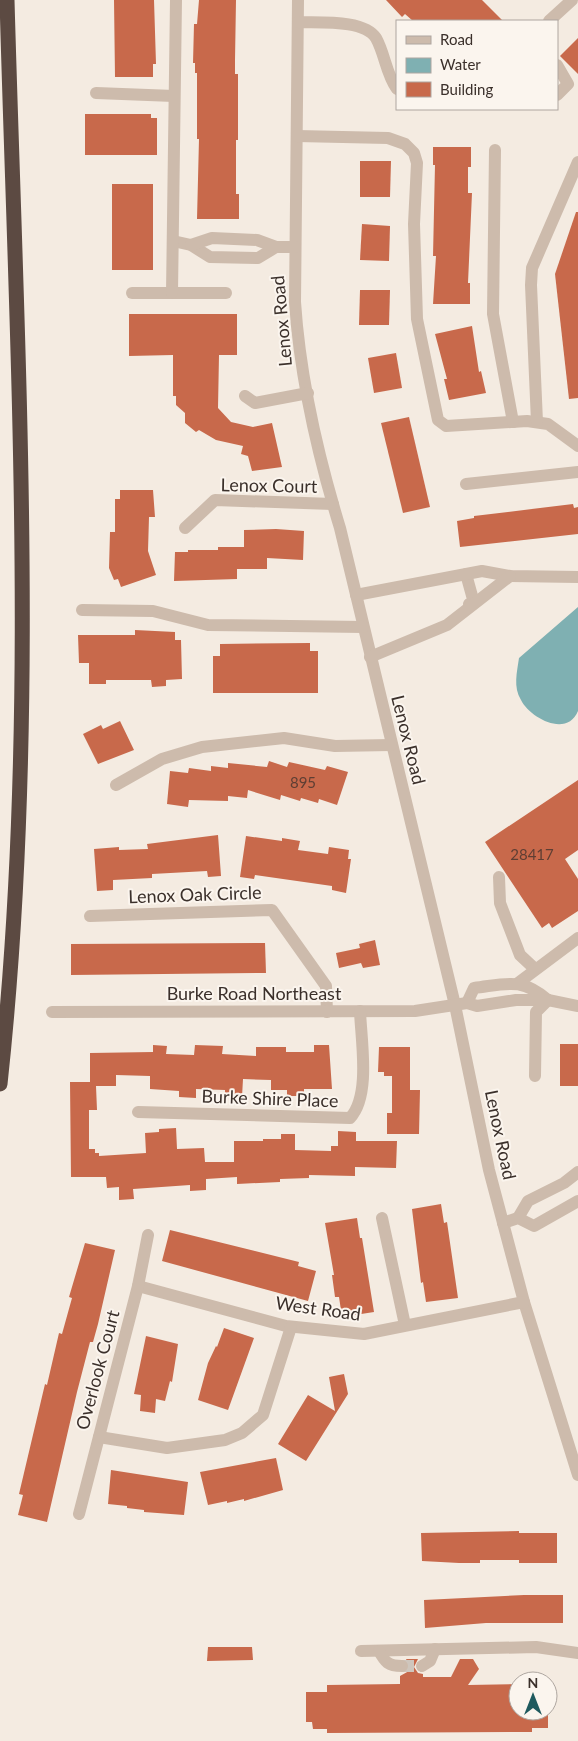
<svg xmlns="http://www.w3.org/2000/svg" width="578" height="1741" font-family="Lato,sans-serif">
  <rect width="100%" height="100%" fill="#f4ebe1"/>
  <path fill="#7fb0b2" d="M 578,607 L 578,711 C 567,738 530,718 521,700 C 513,687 517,672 519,658 Z"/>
  <g fill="#c8694b">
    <path d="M 114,0 L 154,0 L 156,64 L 153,64 L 153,77 L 115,77 Z"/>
    <path d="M 199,0 L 236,0 L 235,60 L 235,74 L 238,74 L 238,140 L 236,140 L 236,194 L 239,194 L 239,219 L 197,219 L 199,139 L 197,139 L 197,73 L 195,73 L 195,63 L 193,63 L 194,24 L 197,24 Z"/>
    <path d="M 386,0 L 482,0 L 503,21 L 413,21 L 405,14 L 402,17 Z"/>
    <path d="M 578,38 L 578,74 L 560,56 Z"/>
    <path d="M 85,114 L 151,114 L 151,118 L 157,118 L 157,155 L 85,155 Z"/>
    <path d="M 433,147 L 471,147 L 471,167 L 468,167 L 468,193 L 472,193 L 468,283 L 470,283 L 470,304 L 433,304 L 436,256 L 433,256 L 435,165 L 433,165 Z"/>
    <path d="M 360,161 L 391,161 L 390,197 L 360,197 Z"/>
    <rect x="112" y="184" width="41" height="86"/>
    <path d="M 576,212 L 578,212 L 578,398 L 569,399 L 555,274 Z"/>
    <path d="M 362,224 L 390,226 L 389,261 L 360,260 Z"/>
    <path d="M 360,290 L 390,290 L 389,325 L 359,325 Z"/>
    <path d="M 129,314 L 237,314 L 237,355 L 219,355 L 218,408 L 231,422 L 253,427 L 272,423 L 282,467 L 252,471 L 248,456 L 241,454 L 243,446 L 216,440 L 199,430 L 196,432 L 185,423 L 185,413 L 176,405 L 176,396 L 173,396 L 173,355 L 129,356 Z"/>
    <path d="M 472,326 L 479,372 L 481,371 L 486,393 L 449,400 L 444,379 L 447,379 L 435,334 Z"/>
    <path d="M 396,353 L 402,388 L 374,393 L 368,358 Z"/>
    <path d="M 409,417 L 430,507 L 403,513 L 381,423 Z"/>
    <path d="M 120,490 L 153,490 L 155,517 L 149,517 L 148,551 L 156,575 L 121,587 L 118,579 L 114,580 L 109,568 L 110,532 L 115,532 L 115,499 L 120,499 Z"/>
    <path d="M 573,504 L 574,508 L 578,507 L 578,534 L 460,547 L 457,521 L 474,518 L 474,516 Z"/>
    <path d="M 276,529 L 304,531 L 303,560 L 267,558 L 267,569 L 237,569 L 237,579 L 174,581 L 175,552 L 188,552 L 188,550 L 218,550 L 218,547 L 244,547 L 244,530 Z"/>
    <path d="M 135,630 L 175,632 L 175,640 L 181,640 L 182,679 L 166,680 L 166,686 L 152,687 L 151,680 L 106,680 L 106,684 L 89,684 L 89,663 L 79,663 L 78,635 L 135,635 Z"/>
    <path d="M 310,643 L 310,651 L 318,651 L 318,693 L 213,693 L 213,656 L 220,656 L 220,644 Z"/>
    <path d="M 120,721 L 134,750 L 98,764 L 83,734 L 101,725 L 103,729 Z"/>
    <path d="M 269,761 L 287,767 L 289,762 L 325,770 L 327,766 L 348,772 L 337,805 L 319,799 L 318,803 L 301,798 L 300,801 L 281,795 L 280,800 L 248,790 L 247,798 L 228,796 L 228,801 L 189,800 L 188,807 L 167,804 L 170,771 L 188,773 L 189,768 L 211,771 L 211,766 L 228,768 L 228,763 L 267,767 Z"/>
    <path d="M 578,780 L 578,850 L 565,859 L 578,879 L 578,911 L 552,928 L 549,923 L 542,928 L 485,842 Z"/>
    <path d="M 218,835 L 221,876 L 208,877 L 207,871 L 152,874 L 152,878 L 113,880 L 113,890 L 97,891 L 94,849 L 119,847 L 119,850 L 148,849 L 147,844 Z"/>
    <path d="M 246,836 L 282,841 L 282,838 L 300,841 L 298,850 L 328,854 L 329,847 L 349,850 L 348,859 L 351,859 L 346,893 L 332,890 L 332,886 L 255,875 L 254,879 L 240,877 Z"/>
    <path d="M 375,940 L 380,965 L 363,968 L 361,963 L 339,968 L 336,953 L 360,948 L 359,944 Z"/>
    <path d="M 265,943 L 266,973 L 71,975 L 71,944 Z"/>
    <rect x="560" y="1044" width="18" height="42"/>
    <path d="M 153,1045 L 167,1046 L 166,1054 L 194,1055 L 195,1045 L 223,1046 L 222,1054 L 256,1056 L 256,1047 L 286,1047 L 286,1052 L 314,1052 L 314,1045 L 329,1045 L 332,1089 L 304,1089 L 304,1096 L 287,1096 L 287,1090 L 271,1090 L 271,1080 L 243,1079 L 242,1097 L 225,1096 L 225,1090 L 196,1089 L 196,1098 L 179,1097 L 179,1091 L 150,1089 L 150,1076 L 116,1075 L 116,1086 L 96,1086 L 97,1110 L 89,1110 L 89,1149 L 95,1149 L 95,1153 L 99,1153 L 99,1156 L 146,1153 L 145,1133 L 159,1132 L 159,1129 L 176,1128 L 177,1149 L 204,1148 L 205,1162 L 234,1162 L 234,1141 L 263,1141 L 263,1139 L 281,1139 L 281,1134 L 295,1134 L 295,1150 L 331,1151 L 331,1146 L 338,1146 L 338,1131 L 356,1132 L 356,1141 L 397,1141 L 396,1168 L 355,1167 L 355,1176 L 309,1175 L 309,1178 L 280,1179 L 280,1182 L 237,1184 L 237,1177 L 206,1179 L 206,1190 L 190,1191 L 190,1185 L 133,1189 L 134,1199 L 119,1200 L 119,1187 L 107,1188 L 106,1177 L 71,1177 L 70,1082 L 90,1082 L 90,1053 L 153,1052 Z"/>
    <path d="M 379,1047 L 410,1047 L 410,1090 L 420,1090 L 419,1134 L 387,1134 L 387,1113 L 392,1113 L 392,1076 L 384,1076 L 384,1072 L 378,1072 Z"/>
    <path d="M 441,1204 L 444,1223 L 447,1222 L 458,1298 L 426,1302 L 423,1282 L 421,1283 L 412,1209 Z"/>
    <path d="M 357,1218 L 360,1238 L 362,1238 L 374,1312 L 342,1317 L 339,1297 L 335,1297 L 332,1275 L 334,1275 L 325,1223 Z"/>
    <path d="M 170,1230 L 299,1262 L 298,1266 L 316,1271 L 308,1301 L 162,1261 Z"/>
    <path d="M 85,1243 L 115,1250 L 98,1324 L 93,1342 L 90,1342 L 77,1392 L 47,1522 L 18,1515 L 23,1495 L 19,1494 L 45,1384 L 47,1385 L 59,1333 L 62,1334 L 72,1298 L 69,1297 Z"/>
    <path d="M 224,1328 L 254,1338 L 228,1410 L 198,1400 L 208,1363 L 216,1346 L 217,1347 Z"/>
    <path d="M 146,1336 L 178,1344 L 172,1382 L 170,1381 L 165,1401 L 156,1399 L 155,1413 L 140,1411 L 141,1395 L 134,1394 Z"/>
    <path d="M 344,1374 L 348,1394 L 306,1461 L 278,1444 L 308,1395 L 335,1411 L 329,1377 Z"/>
    <path d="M 276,1458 L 283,1490 L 244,1501 L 244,1499 L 227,1503 L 227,1501 L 208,1505 L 200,1472 Z"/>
    <path d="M 111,1470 L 188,1482 L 184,1515 L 144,1512 L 144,1510 L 127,1508 L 127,1506 L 108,1504 Z"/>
    <path d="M 519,1531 L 519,1533 L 557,1533 L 557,1563 L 519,1563 L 519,1560 L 480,1560 L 480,1563 L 459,1563 L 422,1561 L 421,1533 Z"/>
    <path d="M 524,1595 L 563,1595 L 563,1623 L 486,1623 L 425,1628 L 424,1600 Z"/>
    <path d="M 208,1647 L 252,1647 L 253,1660 L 207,1661 Z"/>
    <path d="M 406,1659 L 418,1659 L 414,1667 L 418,1673 L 423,1674 L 423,1677 L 451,1677 L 460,1659 L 473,1659 L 479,1669 L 468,1685 L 518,1684 L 518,1711 L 548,1711 L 548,1728 L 532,1728 L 532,1732 L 327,1733 L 327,1729 L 313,1729 L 312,1722 L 306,1722 L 306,1692 L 327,1692 L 327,1685 L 400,1684 L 400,1676 L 409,1671 L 410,1667 Z"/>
  </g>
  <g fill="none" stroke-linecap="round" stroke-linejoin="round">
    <path stroke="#cfc6bd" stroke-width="12" stroke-dasharray="12 6" stroke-linecap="butt" d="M 402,1666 L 422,1666"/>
    <g stroke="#cdbbac" stroke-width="12">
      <path d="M 298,0 L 295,302 C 300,378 318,456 340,528 L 455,1005 L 489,1170 L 524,1302 L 578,1475"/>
      <path d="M 549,21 L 572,0"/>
      <path d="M 298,22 C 319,23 364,19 376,38 C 385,54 386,74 397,89"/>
      <path d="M 557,65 L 568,84 L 557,95"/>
      <path d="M 96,93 L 174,96"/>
      <path d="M 297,136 L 388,138 L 405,144 L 414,153 L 417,163 L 414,224 L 417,319 L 438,420 L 446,426 L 527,421 L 548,424 L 578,446"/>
      <path d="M 495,150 L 493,314 L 513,422"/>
      <path d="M 173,241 L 191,245 L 210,257 L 258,258 L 276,247"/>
      <path d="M 191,245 L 212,238 L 257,240 L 276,247 L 295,247"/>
      <path d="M 132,293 L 226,293"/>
      <path d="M 172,293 L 176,0"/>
      <path d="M 245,396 L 255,403 L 308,393"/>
      <path d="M 537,422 L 531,285 L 532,268 L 578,162"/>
      <path d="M 466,484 L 578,472"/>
      <path d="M 185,528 L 215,500 L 333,504"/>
      <path d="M 466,574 L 474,603 L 469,604"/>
      <path d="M 356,595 L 482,571 L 510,576 L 578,577"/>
      <path d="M 82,610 L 153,611 L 208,625 L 363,627"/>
      <path d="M 370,657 L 447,625 L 510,576"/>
      <path d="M 116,785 L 162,759 L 202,747 L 284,738 L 335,746 L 391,745"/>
      <path d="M 499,877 L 500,903 L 520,955 L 535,969"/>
      <path d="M 90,916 L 272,910 L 326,986 L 327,1012"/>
      <path d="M 518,983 L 578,938"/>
      <path d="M 467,1003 L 474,988 C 507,984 521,977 548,1000"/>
      <path d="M 52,1012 L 415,1011 L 467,1003 L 477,1006 L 516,1000 L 548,1000 L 578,1006"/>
      <path d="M 535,1076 L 536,1012 L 548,1000"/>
      <path d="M 138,1112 L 350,1118 C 371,1096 361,1040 360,1011"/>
      <path d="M 382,1218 L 405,1325"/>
      <path d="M 518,1218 L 528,1201 L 564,1183 L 578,1172"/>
      <path d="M 503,1223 L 518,1218 L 534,1226 L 578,1201"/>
      <path d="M 138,1286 L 286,1326 L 364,1334 L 524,1302"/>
      <path d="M 99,1437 L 167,1448 L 225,1440 L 242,1433 L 263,1415 L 291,1327"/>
      <path d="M 79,1514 L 138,1286 L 148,1235"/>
      <path d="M 361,1651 L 536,1647 L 578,1653"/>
      <path d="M 379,1651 C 385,1662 388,1666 402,1666"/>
      <path d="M 422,1666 L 430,1661 L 435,1649"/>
    </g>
    <path stroke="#5c4a42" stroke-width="15" d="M 0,1084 C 39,723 17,361 7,0"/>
  </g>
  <g text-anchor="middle" stroke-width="4" stroke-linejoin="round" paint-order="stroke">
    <g font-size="15" fill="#5e3e33">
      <text x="303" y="788">895</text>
      <text x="532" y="860">28417</text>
    </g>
    <g font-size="18" fill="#3b302b" stroke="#fbf5ee">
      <text transform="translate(282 321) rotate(-95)" y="6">Lenox Road</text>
      <text transform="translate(269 486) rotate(1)" y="6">Lenox Court</text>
      <text transform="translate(408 740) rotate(76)" y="6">Lenox Road</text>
      <text transform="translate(195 895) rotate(-2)" y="6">Lenox Oak Circle</text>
      <text x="254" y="1000">Burke Road Northeast</text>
      <text transform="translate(270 1099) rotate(2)" y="6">Burke Shire Place</text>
      <text transform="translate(500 1135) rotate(78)" y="6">Lenox Road</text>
      <text transform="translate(318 1309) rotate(8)" y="6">West Road</text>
      <text transform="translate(98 1370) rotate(-75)" y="6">Overlook Court</text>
    </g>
  </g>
  <rect x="396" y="20" width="162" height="90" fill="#fbf5ee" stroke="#aea6a0"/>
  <rect x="406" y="36" width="25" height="8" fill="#cdbbac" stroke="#aea6a0"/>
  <text x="440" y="45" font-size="15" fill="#3b302b">Road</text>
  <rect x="406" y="58" width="25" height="15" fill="#7fb0b2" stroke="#aea6a0"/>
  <text x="440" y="70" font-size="15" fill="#3b302b">Water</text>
  <rect x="406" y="82" width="25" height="15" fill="#c8694b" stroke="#aea6a0"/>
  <text x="440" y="95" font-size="15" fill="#3b302b">Building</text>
  <g transform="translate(533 1696)"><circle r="24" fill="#fbf5ee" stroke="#aea6a0"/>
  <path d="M0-4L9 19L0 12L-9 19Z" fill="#1f5a5e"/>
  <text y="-8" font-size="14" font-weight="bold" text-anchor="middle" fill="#3b302b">N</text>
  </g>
</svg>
